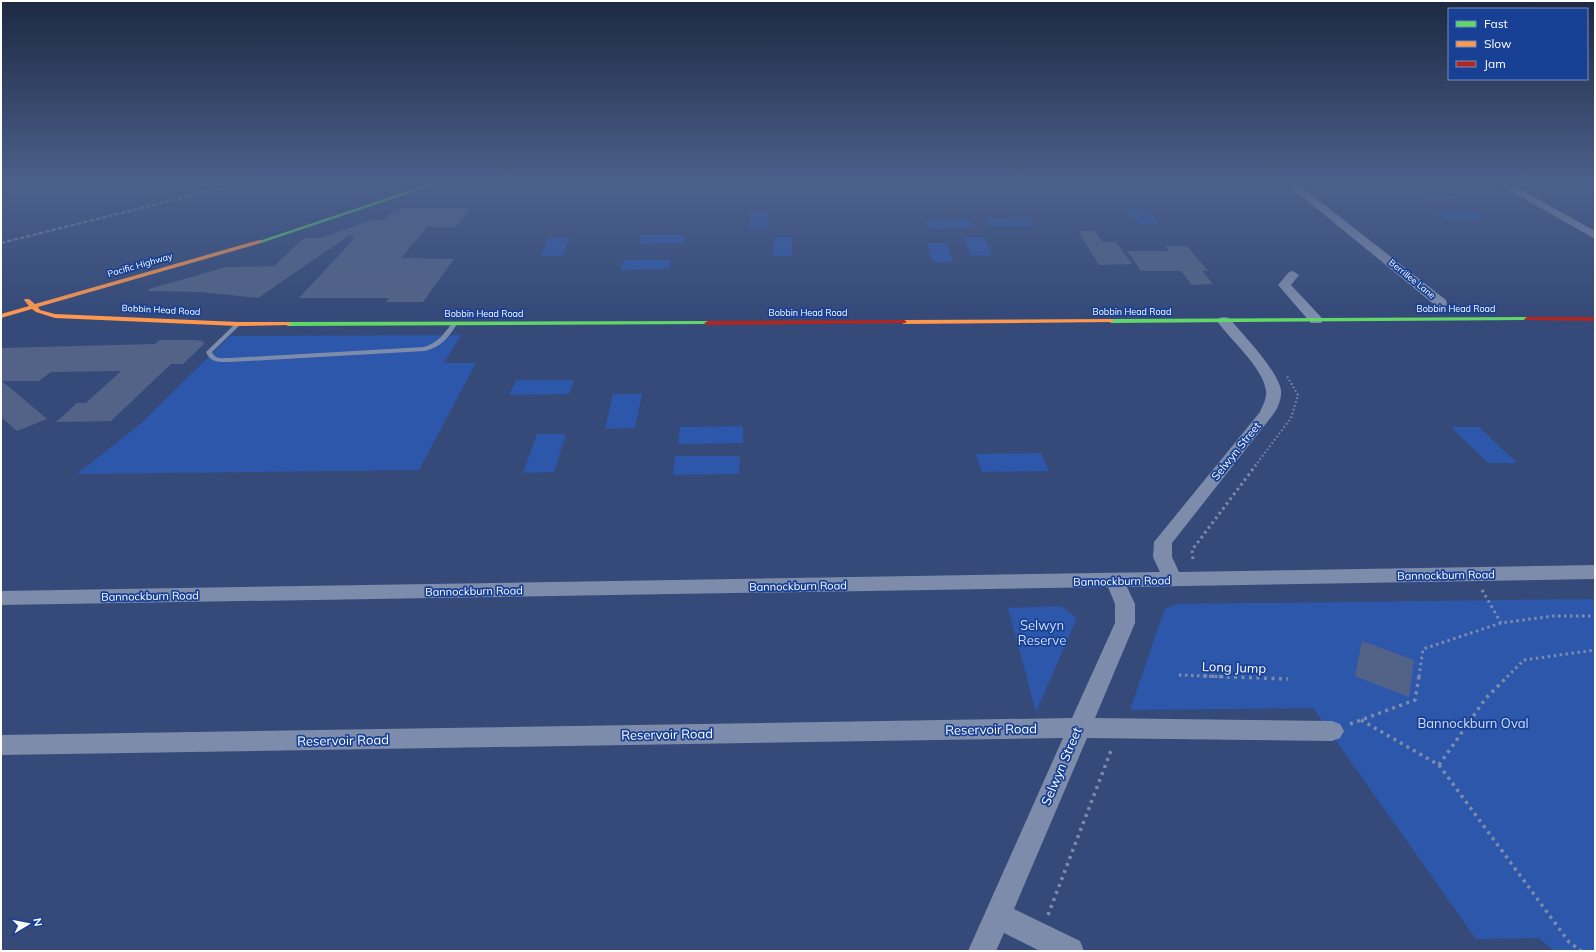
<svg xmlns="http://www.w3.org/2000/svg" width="1596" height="952" font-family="Mulish,sans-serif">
  <rect width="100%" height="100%" fill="#354a78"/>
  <g fill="#2d57ab">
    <path d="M 1411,193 L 1451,193 L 1462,199 L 1422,200 Z"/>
    <path d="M 1126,208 L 1146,208 L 1159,224 L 1139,224 Z"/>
    <path d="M 1432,211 L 1473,211 L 1485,219 L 1444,219 Z"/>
    <path d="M 750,212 L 769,212 L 768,229 L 749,229 Z"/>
    <path d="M 1028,218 L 1032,226 L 990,226 L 986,219 Z"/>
    <path d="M 969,220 L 974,228 L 929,229 L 925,221 Z"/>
    <path d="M 641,235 L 686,235 L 684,243 L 638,244 Z"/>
    <path d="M 774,237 L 792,237 L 792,256 L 773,256 Z"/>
    <path d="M 964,237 L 984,237 L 992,255 L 971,256 Z"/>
    <path d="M 549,238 L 570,238 L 562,256 L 540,256 Z"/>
    <path d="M 927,243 L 947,243 L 953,262 L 932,262 Z"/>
    <path d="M 624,260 L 671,260 L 669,269 L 620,270 Z"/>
    <path d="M 461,335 L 444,363 L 476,363 L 419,470 L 77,474 L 139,425 L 230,336 Z"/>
    <path d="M 516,380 L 574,380 L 569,394 L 509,395 Z"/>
    <path d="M 613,394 L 642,394 L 635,428 L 605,429 Z"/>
    <path d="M 743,426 L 743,443 L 678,444 L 680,427 Z"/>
    <path d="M 1451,427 L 1479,427 L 1517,463 L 1488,463 Z"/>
    <path d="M 537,434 L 566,434 L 554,472 L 523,473 Z"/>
    <path d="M 1041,453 L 1049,471 L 982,472 L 976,454 Z"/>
    <path d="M 675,456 L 740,456 L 739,474 L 673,475 Z"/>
    <path d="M 1595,599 L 1595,951 L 1554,951 L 1539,938 L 1476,939 L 1313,708 L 1130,710 L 1165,608 L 1178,604 Z"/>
    <path d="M 1061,606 L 1077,618 L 1036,712 L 1008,608 Z"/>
  </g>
  <g fill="#526387">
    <path d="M 401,208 L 470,208 L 456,227 L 427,227 L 401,258 L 454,259 L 423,302 L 386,302 L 389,298 L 299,298 L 354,239 L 350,235 L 258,298 L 200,292 L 149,291 L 149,289 L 226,267 L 274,266 L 304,238 L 320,238 L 373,220 L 384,220 L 394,211 Z"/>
    <path d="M 1078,231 L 1095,231 L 1103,242 L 1116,242 L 1132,264 L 1099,265 Z"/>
    <path d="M 1165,246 L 1187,246 L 1208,271 L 1202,271 L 1213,284 L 1192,285 L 1181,271 L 1141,271 L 1127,251 L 1169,251 Z"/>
    <path d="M 160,340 L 193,340 L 204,341 L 201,343 L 205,343 L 183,364 L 171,364 L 111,421 L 56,422 L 77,403 L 86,403 L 121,371 L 51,372 L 39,381 L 2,381 L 47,419 L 17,431 L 1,417 L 1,348 L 155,344 Z"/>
    <path d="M 1362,641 L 1414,660 L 1409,697 L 1355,676 Z"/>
  </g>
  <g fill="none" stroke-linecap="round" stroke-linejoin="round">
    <path stroke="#7e8cab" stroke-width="2" stroke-dasharray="1.5 2.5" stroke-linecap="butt" d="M 1255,466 L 1291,418 L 1298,395 L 1287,376"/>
    <g stroke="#7e8cab" stroke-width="3" stroke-dasharray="2.5 3.5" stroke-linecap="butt">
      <path d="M 1193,559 L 1192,550 L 1256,465"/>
      <path d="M 1482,590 L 1501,623"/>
      <path d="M 1179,675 L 1231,677"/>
      <path d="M 1419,677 L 1423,649 L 1501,623 L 1553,616 L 1595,616"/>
      <path d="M 1507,677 L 1524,660 L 1595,650"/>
    </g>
    <g stroke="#7e8cab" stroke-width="3.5" stroke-dasharray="3 4.5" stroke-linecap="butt">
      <path d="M 1204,676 L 1288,679"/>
      <path d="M 1361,720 L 1439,765 L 1569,942 L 1581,951"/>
      <path d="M 1350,724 L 1415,700 L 1419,676"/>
      <path d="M 1439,765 L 1486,698 L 1508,676"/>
      <path d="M 1048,915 L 1112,748"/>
    </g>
    <path fill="#7e8cab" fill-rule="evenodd" d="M 238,322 L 240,323 L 240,325 L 212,352 C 215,360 223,358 230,358 L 424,347 C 438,343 444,334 452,323 L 454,322 L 457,324 C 449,337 441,347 425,351 L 230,362 C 220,362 210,363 206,352 L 207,351 L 236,323 Z"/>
    <g fill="#7e8cab" fill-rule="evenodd">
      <path d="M 1283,181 L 1294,181 L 1446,300 L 1447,303 L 1446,306 L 1436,306 Z"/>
      <path d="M 1493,181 L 1505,181 L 1595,231 L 1595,239 Z"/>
      <path d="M 1293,271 L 1299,275 L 1291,285 L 1321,317 L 1323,320 L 1321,323 L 1311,323 L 1278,285 L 1289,272 Z"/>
      <path d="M 1224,317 L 1229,318 C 1243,335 1277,369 1281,390 C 1282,399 1277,410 1272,416 L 1172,543 L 1172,557 L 1179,572 L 1595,565 L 1595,579 L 1127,587 L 1135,604 L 1135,623 L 1095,718 L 1332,721 L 1340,724 L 1344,731 L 1340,738 L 1332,741 L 1087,738 L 1014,909 L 1080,941 L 1084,951 L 1040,951 L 1004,933 L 996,951 L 968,951 L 1063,738 L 1,755 L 1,735 L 1072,718 L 1115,623 L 1115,604 L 1108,587 L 1,605 L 1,591 L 1160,572 L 1153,557 L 1154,542 L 1260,412 C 1263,405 1267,398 1266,391 C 1263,367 1231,341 1217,321 L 1219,318 Z"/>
    </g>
    <g fill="#63d668" fill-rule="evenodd">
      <path d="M 438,181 L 446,181 L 261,243 L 256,242 Z"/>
      <path d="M 1527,317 L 1530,319 L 1529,320 L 1111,323 L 1108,321 L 1111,319 Z"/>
      <path d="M 708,321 L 712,323 L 710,324 L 288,326 L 284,324 L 288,322 Z"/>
    </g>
    <g fill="#ff974d" fill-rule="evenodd">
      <path d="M 259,240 L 261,241 L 261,243 L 38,307 L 40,310 L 55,314 L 238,322 L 288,322 L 292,324 L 290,325 L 238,326 L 55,318 L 36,312 L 32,309 L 1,318 L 1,314 L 29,306 L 24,300 L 25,299 L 29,299 L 35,304 Z"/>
      <path d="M 1111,319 L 1113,320 L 1113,322 L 904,324 L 900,322 L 904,320 Z"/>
    </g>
    <g fill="#b3261e" fill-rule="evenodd">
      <path d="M 1527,317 L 1595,317 L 1595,321 L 1525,320 L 1524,319 Z"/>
      <path d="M 904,320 L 906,321 L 906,323 L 708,325 L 704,323 L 708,321 Z"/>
    </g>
    <path stroke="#7e8caa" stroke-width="2" stroke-dasharray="4.5 2" stroke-linecap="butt" d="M 1,243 L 250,181"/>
  </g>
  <linearGradient id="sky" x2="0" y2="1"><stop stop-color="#1d2942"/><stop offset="0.58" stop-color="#4b608b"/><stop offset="1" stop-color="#4b608b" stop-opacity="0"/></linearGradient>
  <rect width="1596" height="314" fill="url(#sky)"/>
  <g text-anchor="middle" stroke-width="3.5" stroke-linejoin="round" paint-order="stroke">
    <g font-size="9" fill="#fff" stroke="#184095">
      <text transform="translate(140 265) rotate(-16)" y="3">Pacific Highway</text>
      <text transform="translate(1412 279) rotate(39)" y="3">Berrillee Lane</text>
      <text x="1456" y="312">Bobbin Head Road</text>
      <text transform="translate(161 310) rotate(3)" y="3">Bobbin Head Road</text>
      <text x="1132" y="315">Bobbin Head Road</text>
      <text x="808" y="316">Bobbin Head Road</text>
      <text x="484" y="317">Bobbin Head Road</text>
    </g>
    <g font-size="11" fill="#fff" stroke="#184095">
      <text transform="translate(1236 451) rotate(-51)" y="4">Selwyn Street</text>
      <text transform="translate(1446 575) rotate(-1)" y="4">Bannockburn Road</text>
      <text transform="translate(1122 581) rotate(-1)" y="4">Bannockburn Road</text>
      <text transform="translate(798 586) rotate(-1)" y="4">Bannockburn Road</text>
      <text transform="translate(474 591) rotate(-1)" y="4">Bannockburn Road</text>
      <text transform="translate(150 596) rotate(-1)" y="4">Bannockburn Road</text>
    </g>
    <g font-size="13" fill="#d0dffb" stroke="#184095">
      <text x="1042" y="630">Selwyn<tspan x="1042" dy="15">Reserve</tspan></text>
      <text x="1473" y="728">Bannockburn Oval</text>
    </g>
    <g font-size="13" fill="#fff" stroke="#184095">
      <text transform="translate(1234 667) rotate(2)" y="5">Long Jump</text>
      <text transform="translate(991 729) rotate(-1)" y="5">Reservoir Road</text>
      <text transform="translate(667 734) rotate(-1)" y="5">Reservoir Road</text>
      <text transform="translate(343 740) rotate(-1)" y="5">Reservoir Road</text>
      <text transform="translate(1061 766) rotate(-67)" y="5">Selwyn Street</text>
    </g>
  </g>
  <rect width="1596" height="952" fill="none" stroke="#ffffff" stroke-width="4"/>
  <rect x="1448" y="8" width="140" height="72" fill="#184095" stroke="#748cbf"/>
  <rect x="1456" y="21" width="20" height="6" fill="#63d668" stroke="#748cbf"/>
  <text x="1484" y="28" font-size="12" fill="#ffffff">Fast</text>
  <rect x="1456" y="41" width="20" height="6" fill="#ff974d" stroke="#748cbf"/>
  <text x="1484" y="48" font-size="12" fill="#ffffff">Slow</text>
  <rect x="1456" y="61" width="20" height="6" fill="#b3261e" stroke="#748cbf"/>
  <text x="1484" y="68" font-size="12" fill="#ffffff">Jam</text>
  <g transform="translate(28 924) rotate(80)" stroke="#184095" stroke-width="3" paint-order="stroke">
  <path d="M0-3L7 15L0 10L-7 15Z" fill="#ffffff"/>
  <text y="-6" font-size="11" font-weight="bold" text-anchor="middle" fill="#ffffff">N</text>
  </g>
</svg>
